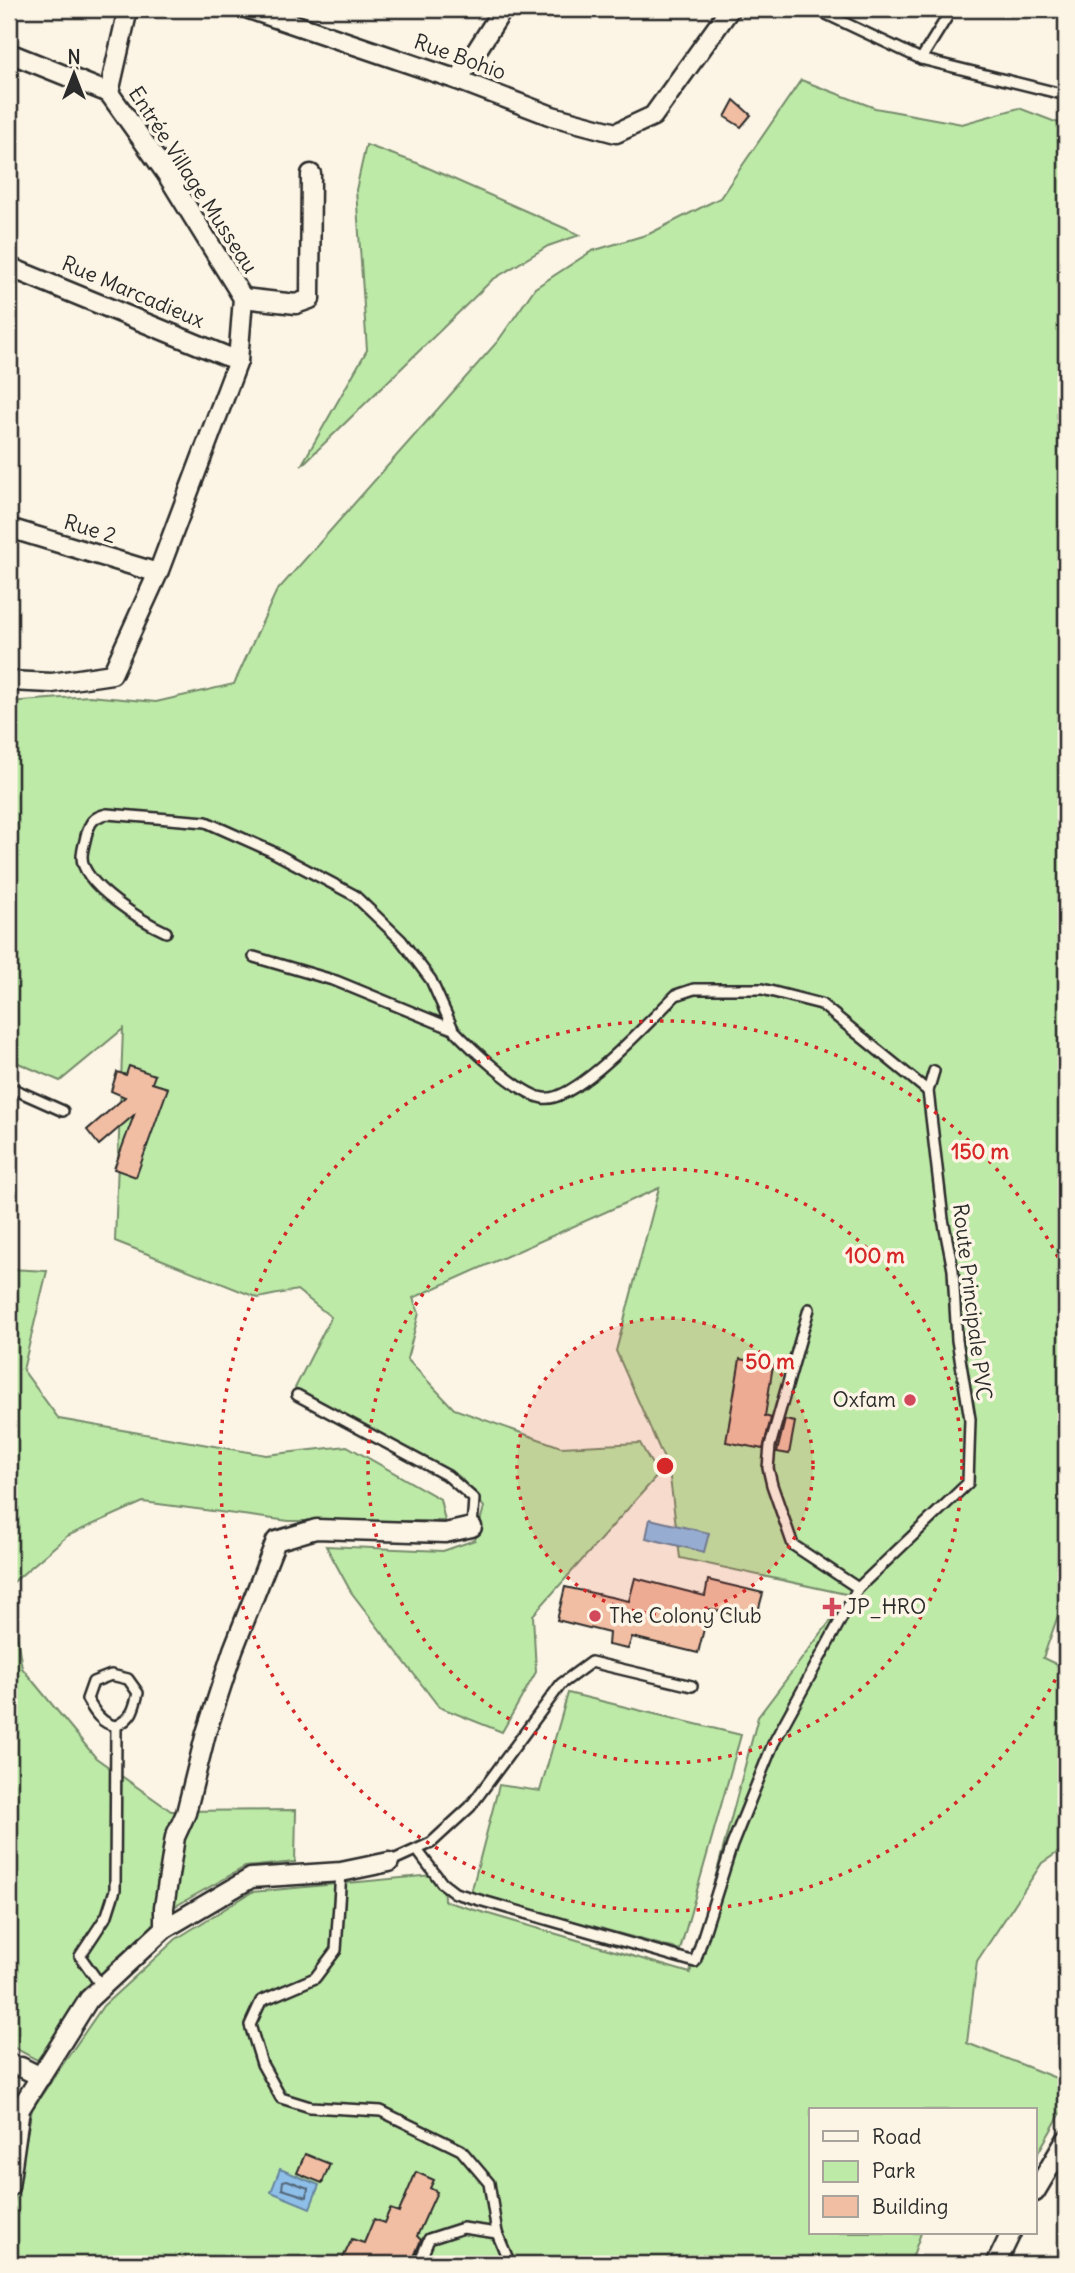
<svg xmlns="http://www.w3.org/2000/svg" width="1075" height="2273" font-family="Delius,sans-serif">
  <rect width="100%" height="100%" fill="#fcf5e5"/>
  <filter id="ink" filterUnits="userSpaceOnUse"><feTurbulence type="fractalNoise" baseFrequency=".0143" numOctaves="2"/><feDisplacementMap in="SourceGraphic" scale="14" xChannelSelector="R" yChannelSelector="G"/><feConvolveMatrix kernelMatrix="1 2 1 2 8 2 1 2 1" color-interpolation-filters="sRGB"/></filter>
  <g filter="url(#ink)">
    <g fill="#beeaa8" stroke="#748a6a" stroke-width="2">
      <path d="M 801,80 L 875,108 L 962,124 L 1019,108 L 1066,126 L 1066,1593 L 1043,1658 L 1066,1669 L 1066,1847 L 1042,1863 L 977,1961 L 967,2043 L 1066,2082 L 1066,2104 L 1035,2158 L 1035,2110 L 811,2110 L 811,2233 L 921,2233 L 910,2264 L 9,2264 L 9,2228 L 32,2109 L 103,2006 L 176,1939 L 252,1892 L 443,1874 L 444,1901 L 690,1973 L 758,1717 L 850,1595 L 680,1558 L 669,1470 L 616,1351 L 659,1188 L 413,1298 L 419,1313 L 407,1359 L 454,1409 L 561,1447 L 640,1443 L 658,1475 L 533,1615 L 536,1672 L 502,1732 L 439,1707 L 351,1592 L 326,1546 L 443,1551 L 475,1540 L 484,1507 L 460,1477 L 295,1388 L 331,1317 L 297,1290 L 258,1298 L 115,1241 L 123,1029 L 60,1081 L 9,1059 L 9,702 L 89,696 L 156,702 L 234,684 L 276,592 L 498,341 L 535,288 L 592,251 L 649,234 L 720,198 Z"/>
      <path d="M 366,145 L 417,163 L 580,235 L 548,246 L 492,280 L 301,466 L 367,350 L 356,190 Z"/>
      <path d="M 9,1269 L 47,1271 L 23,1370 L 59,1419 L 266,1455 L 347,1446 L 440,1499 L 445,1521 L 289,1521 L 143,1502 L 67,1536 L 9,1586 L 22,1668 L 96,1758 L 171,1811 L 296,1810 L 295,1862 L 245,1867 L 174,1907 L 107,1967 L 37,2060 L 9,2045 Z"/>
      <path d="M 568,1693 L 741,1735 L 680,1950 L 471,1893 L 499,1785 L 540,1791 Z"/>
    </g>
    <g fill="#8ebfe9" stroke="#66849d" stroke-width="2">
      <path d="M 650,1519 L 709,1533 L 704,1552 L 646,1538 Z"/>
      <path d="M 280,2169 L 319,2185 L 310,2208 L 271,2192 Z"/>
    </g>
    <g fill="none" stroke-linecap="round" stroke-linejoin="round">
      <path stroke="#536677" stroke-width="2" d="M 287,2180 L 308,2188 L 307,2197 L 282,2189 L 283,2181 Z"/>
    </g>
    <g fill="#f2bea3" stroke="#2b2b2b" stroke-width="2">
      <path d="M 734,100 L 751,115 L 741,127 L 725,117 Z"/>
      <path d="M 129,1066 L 155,1075 L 152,1083 L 168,1088 L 136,1177 L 114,1169 L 134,1115 L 99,1145 L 87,1130 L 125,1097 L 111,1091 L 117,1072 L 126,1075 Z"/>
      <path d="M 740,1359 L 773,1365 L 765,1416 L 771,1418 L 763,1449 L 726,1442 Z"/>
      <path d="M 785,1420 L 795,1422 L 789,1454 L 777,1452 Z"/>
      <path d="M 635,1578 L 705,1596 L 708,1580 L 763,1593 L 756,1619 L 709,1609 L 698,1653 L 632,1637 L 628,1649 L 608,1645 L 609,1633 L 557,1620 L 565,1587 L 629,1601 Z"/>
      <path d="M 305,2154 L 330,2164 L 322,2183 L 297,2173 Z"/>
      <path d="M 416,2172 L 434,2180 L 430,2188 L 437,2192 L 417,2236 L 421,2240 L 413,2259 L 407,2258 L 397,2264 L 340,2264 L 352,2239 L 364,2243 L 374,2219 L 384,2223 L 390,2209 L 399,2212 Z"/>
    </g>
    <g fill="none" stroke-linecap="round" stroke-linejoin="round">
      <defs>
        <g id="service">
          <path d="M 824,13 L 921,59 L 1066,95"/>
          <path d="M 921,59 L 952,9"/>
          <path d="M 166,932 C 144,922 82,885 82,857 C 82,850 85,842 86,836 C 90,822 93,817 107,814 L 206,822 L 271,851 L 354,895 L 401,940 L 431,980 L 453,1029 L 336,981 L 254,957"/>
          <path d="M 453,1029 C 470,1047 519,1094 543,1098 C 575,1104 652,1018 676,995 L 694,989 L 762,989 L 821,1004 L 928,1091"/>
          <path d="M 9,1087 L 63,1111"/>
          <path d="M 809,1309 L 770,1446 L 768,1468 L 772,1485 L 793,1545 L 858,1588"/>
          <path d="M 297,1395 L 448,1476 L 474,1499 L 472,1527"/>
          <path d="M 417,1850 L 442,1883 L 455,1893 L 695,1962 L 732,1845 L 773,1744 L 858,1588 L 968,1483 L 970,1419 L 957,1340 L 953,1270 L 943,1219 L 928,1091 L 934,1071"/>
          <path d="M 389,1862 L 431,1843 L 470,1807 L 561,1684 L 591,1662 L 692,1686"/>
          <path d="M 341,1872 L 336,1950 L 315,1978 L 261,2001 L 250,2025 L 262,2064 L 281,2098 L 310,2107 L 381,2111 L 461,2150 L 489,2183 L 497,2233 L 510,2264"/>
          <path d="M 102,1987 L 80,1956 L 107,1915 L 115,1890 L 116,1726 C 132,1718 134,1710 138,1693 L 128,1679 L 111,1675 L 93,1682 L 87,1699 C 94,1711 101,1724 116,1726"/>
          <path d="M 9,2057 L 21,2067"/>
          <path d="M 419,2264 L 429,2239 L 463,2228 L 497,2233"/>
        </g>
        <g id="minor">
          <path d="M 249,9 L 458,80 L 552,116 L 616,133 L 653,116 L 730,9"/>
          <path d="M 9,53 L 109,93"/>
          <path d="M 458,80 L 503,9"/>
          <path d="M 9,267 L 238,361"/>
          <path d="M 243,298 L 296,304 L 310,299 L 311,174"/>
          <path d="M 9,528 L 158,573"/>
          <path d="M 9,681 L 52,683 L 112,674 L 158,573 L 238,361 L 243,298 L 166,173 L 109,93 L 128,9"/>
          <path d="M 164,1929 L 164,1907 L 175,1837 L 186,1813 L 206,1733 L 233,1650 L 276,1541 L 316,1529 L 445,1533 L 472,1527"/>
          <path d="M 21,2067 L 41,2077"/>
          <path d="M 9,2187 L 20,2109 L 89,1999 L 164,1929 L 251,1878 L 341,1872 L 389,1862"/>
          <path d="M 1035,2192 L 1066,2140"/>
          <path d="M 996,2264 L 1011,2233"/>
        </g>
      </defs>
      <use href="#service" stroke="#2b2b2b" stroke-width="14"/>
      <use href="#minor" stroke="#2b2b2b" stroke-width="23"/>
      <use href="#service" stroke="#fcf5e5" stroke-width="9"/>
      <use href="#minor" stroke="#fcf5e5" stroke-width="18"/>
    </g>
  </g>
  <circle cx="665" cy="1466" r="148" fill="#d62828" fill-opacity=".12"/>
  <g fill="none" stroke="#d62828" stroke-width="3.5" stroke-dasharray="3.5 7">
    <circle cx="665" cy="1466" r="148"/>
    <circle cx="665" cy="1466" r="297"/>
    <path d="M1065 1661A445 445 0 1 1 1065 1271"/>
  </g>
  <g fill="#d1495b" stroke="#fcf5e5" stroke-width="2.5">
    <circle cx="910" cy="1400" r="7"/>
    <path d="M828.5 1596.5h7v7h7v7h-7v7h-7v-7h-7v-7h7z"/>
    <circle cx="595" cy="1616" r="7"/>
  </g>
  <g text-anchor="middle" stroke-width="7" stroke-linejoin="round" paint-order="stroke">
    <g font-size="21" fill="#2b2b2b" stroke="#fcf5e5">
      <text transform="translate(460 57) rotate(20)" y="7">Rue Bohio</text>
      <text transform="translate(193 180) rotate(57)" y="7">Entrée Village Musseau</text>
      <text transform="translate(133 292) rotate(23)" y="7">Rue Marcadieux</text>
      <text transform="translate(90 529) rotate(17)" y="7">Rue 2</text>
      <text transform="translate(972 1302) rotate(83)" y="7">Route Principale PVC</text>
    </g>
    <g font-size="21" fill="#2b2b2b" stroke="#fcf5e5" text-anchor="start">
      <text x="896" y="1407" text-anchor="end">Oxfam</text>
      <text x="846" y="1614">JP_HRO</text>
      <text x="609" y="1623">The Colony Club</text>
    </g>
  </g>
  <circle cx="665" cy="1466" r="10" fill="#d62828" stroke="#fcf5e5" stroke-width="3.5"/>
  <g font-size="21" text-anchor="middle" font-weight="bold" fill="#d62828" stroke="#fcf5e5" stroke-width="7" stroke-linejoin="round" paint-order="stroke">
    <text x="980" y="1159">150 m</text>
    <text x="875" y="1263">100 m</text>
    <text x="770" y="1369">50 m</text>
  </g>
  <rect width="1075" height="2273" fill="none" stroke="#fcf5e5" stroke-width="35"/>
  <rect x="18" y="18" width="1040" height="2238" fill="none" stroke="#2b2b2b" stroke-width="2.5" filter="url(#ink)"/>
  <rect x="809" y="2108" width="228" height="126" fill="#fcf5e5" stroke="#a8a49b" stroke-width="2"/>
  <rect x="823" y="2131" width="35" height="10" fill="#fcf5e5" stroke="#a8a49b" stroke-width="2"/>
  <text x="872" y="2144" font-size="21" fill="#2b2b2b">Road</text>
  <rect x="823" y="2161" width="35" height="21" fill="#beeaa8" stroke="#a8a49b" stroke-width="2"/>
  <text x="872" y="2178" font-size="21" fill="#2b2b2b">Park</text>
  <rect x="823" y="2196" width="35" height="21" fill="#f2bea3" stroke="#a8a49b" stroke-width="2"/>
  <text x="872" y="2214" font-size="21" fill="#2b2b2b">Building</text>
  <g transform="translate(74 74)" stroke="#fcf5e5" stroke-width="5" paint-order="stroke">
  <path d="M0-5L12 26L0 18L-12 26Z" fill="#2b2b2b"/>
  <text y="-10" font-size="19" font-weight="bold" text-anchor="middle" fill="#2b2b2b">N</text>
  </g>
</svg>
